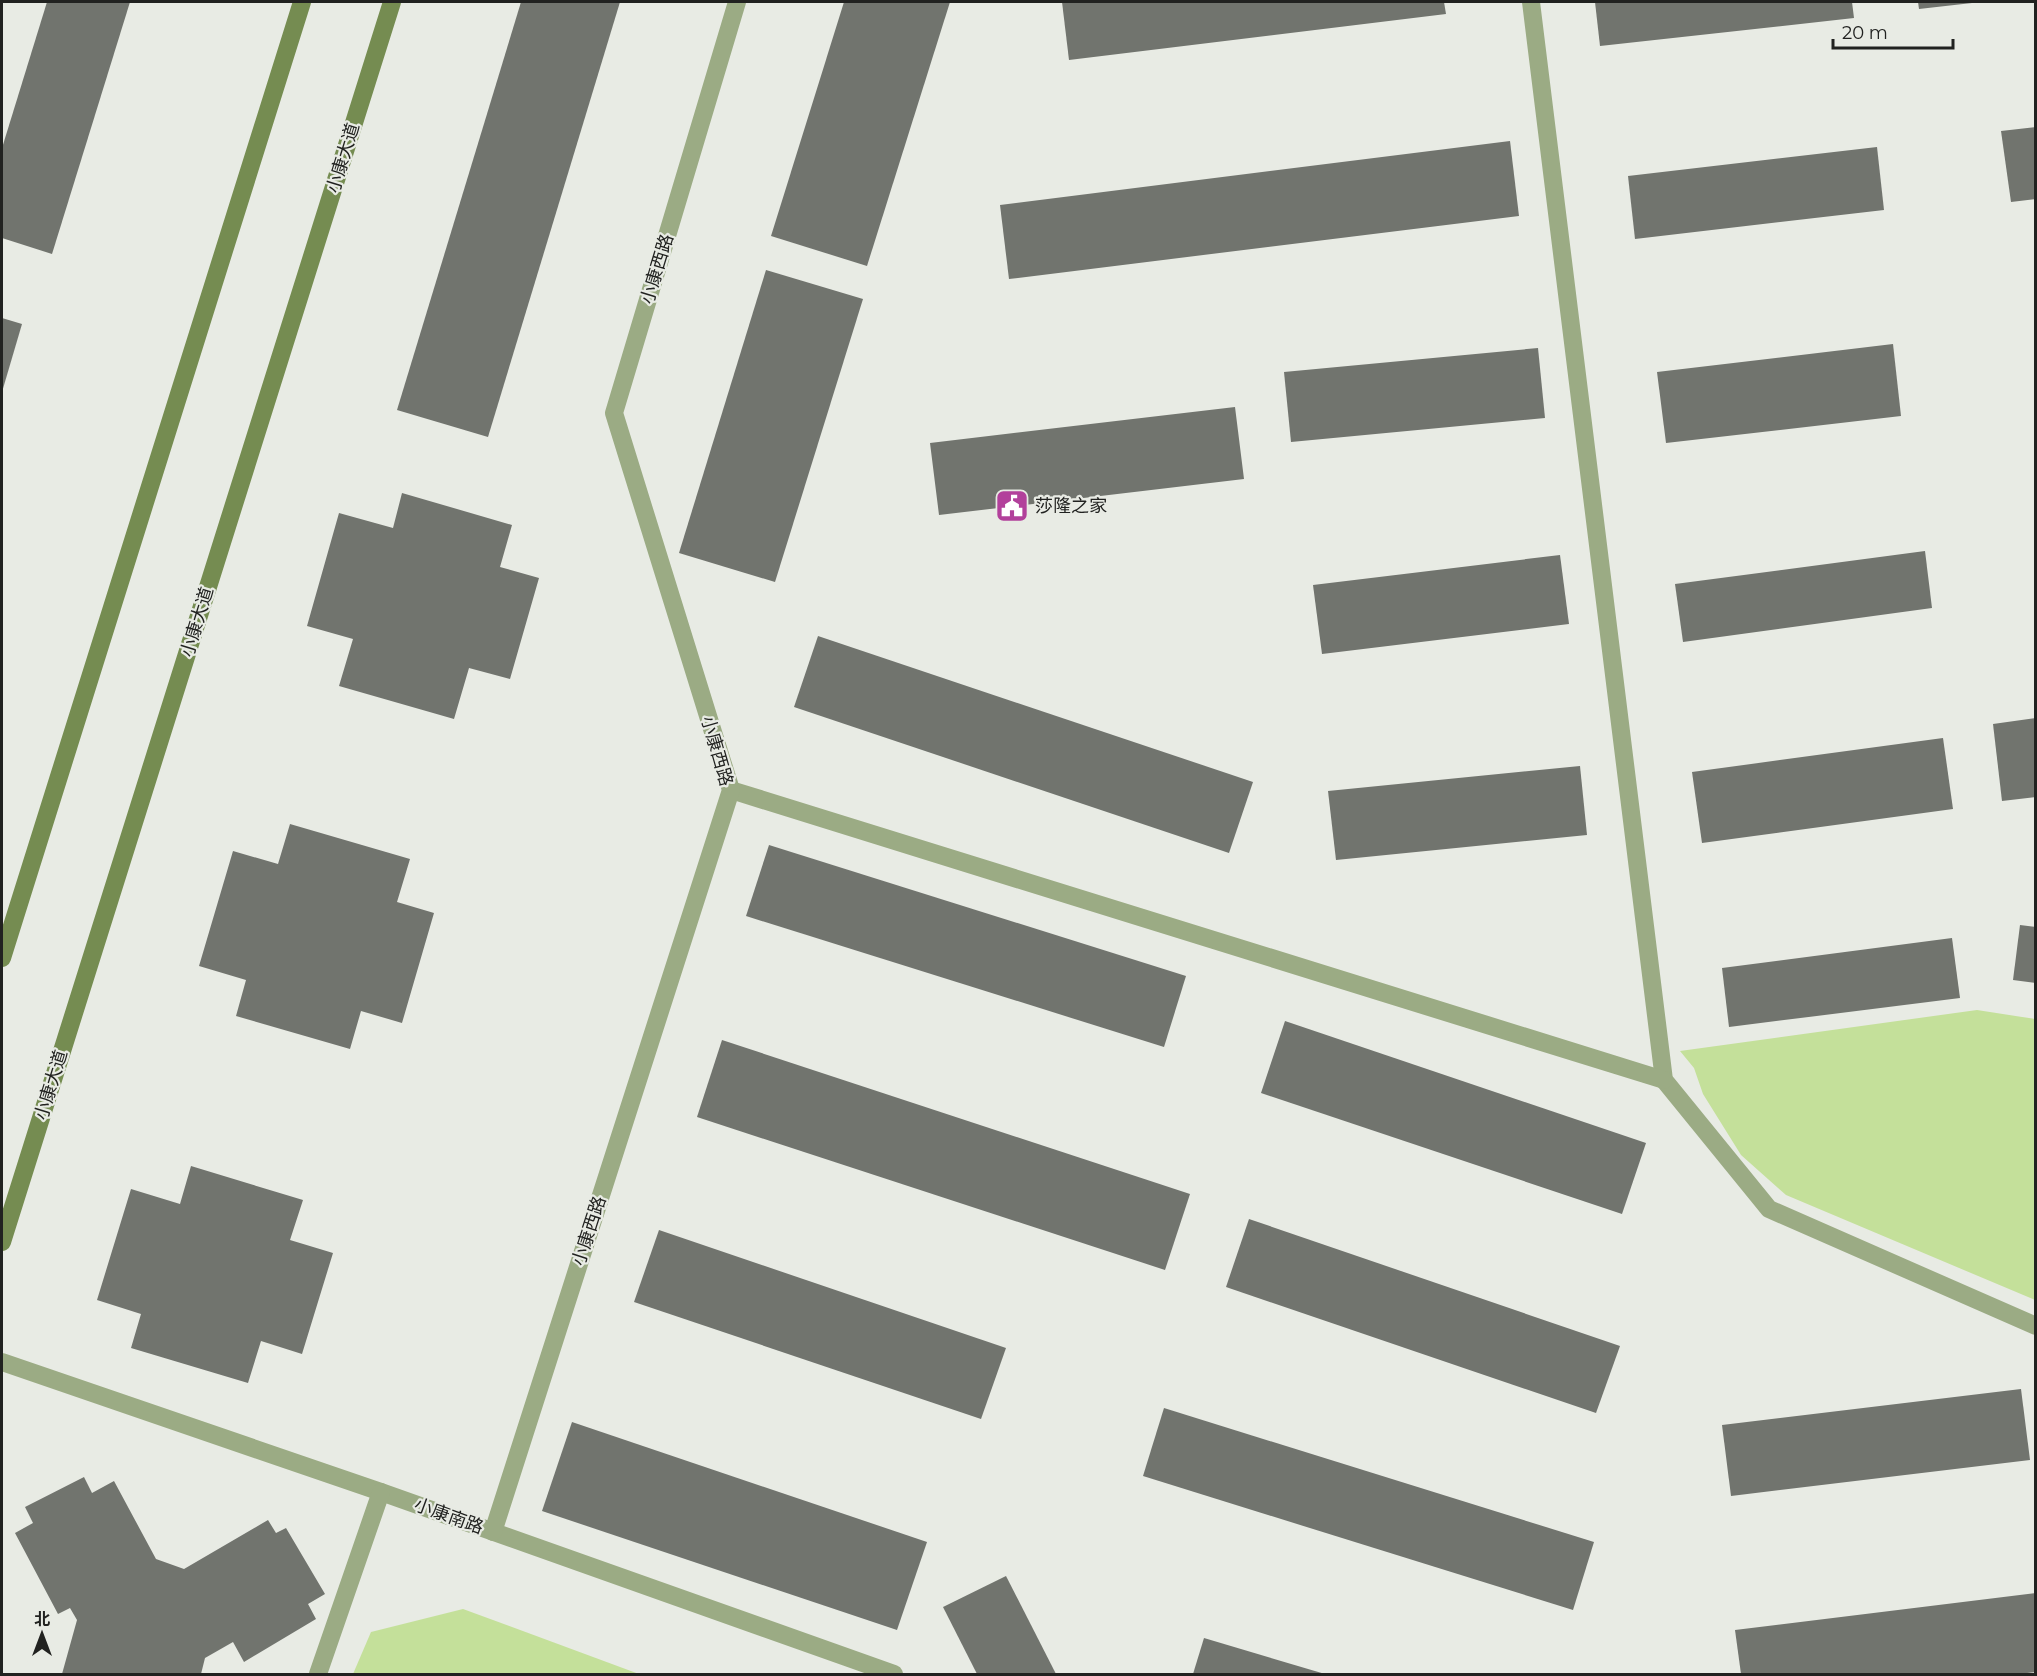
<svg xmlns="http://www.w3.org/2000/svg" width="2037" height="1676" font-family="Montserrat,'Noto Sans SC',sans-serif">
  <rect width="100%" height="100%" fill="#e8ebe4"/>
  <g fill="#c4e09a">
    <path d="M 1977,1010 L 2035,1019 L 2035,1300 L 1786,1195 L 1741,1155 L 1703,1094 L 1694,1068 L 1680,1051 Z"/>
    <path d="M 463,1609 L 639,1674 L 353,1674 L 371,1632 Z"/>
  </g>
  <g fill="#71746e">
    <path d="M 47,2 L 130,2 L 52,254 L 2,238 L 2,148 Z"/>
    <path d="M 521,2 L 620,2 L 488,437 L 397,410 Z"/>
    <path d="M 844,2 L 950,2 L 867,266 L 771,236 Z"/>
    <path d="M 1062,2 L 1444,2 L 1446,14 L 1069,60 Z"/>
    <path d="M 1595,2 L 1852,2 L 1854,18 L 1600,46 Z"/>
    <path d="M 1918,2 L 1972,2 L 1972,3 L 1919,9 Z"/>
    <path d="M 2036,127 L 2036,199 L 2011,202 L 2001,131 Z"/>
    <path d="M 1510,141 L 1519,216 L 1009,279 L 1000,205 Z"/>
    <path d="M 1877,147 L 1884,210 L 1635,239 L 1628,176 Z"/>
    <path d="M 766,270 L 863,299 L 775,582 L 679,553 Z"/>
    <path d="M 2,318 L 22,324 L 2,392 Z"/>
    <path d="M 1893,344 L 1901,416 L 1666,443 L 1657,372 Z"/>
    <path d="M 1538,348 L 1545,418 L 1291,442 L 1284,372 Z"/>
    <path d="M 1235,407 L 1244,479 L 939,515 L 930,443 Z"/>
    <path d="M 402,493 L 512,525 L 500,567 L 539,578 L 510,679 L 469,668 L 454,719 L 339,686 L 353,639 L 307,626 L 339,513 L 393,528 Z"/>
    <path d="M 1925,551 L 1932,608 L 1683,642 L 1675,584 Z"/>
    <path d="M 1560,555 L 1569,624 L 1322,654 L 1313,585 Z"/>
    <path d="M 818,636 L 1253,782 L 1229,853 L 794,707 Z"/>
    <path d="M 2036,718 L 2036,797 L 2002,801 L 1993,724 Z"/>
    <path d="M 1943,738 L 1953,809 L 1702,843 L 1692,772 Z"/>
    <path d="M 1580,766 L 1587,835 L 1336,860 L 1328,791 Z"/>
    <path d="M 290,824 L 410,859 L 397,902 L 434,913 L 402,1023 L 361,1011 L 350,1049 L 236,1016 L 246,980 L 199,966 L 233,851 L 278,864 Z"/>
    <path d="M 769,845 L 1186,976 L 1164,1047 L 746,916 Z"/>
    <path d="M 2020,925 L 2036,927 L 2036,983 L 2013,980 Z"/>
    <path d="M 1952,938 L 1960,998 L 1729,1027 L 1722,968 Z"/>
    <path d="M 1285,1021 L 1646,1143 L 1622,1214 L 1261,1093 Z"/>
    <path d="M 722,1040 L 1190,1194 L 1165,1270 L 697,1117 Z"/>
    <path d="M 191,1166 L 303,1200 L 290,1240 L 333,1253 L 302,1354 L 261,1341 L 248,1383 L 131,1348 L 141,1314 L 97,1300 L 131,1189 L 180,1204 Z"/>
    <path d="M 1249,1219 L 1620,1346 L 1596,1413 L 1226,1287 Z"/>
    <path d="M 659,1230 L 1006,1348 L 981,1419 L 634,1302 Z"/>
    <path d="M 2021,1389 L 2030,1460 L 1731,1496 L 1722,1425 Z"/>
    <path d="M 1164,1408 L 1594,1542 L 1573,1610 L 1143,1476 Z"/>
    <path d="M 572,1422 L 927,1542 L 897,1630 L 542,1511 Z"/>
    <path d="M 84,1477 L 92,1493 L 114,1481 L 156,1559 L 184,1569 L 268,1520 L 276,1533 L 286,1528 L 325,1594 L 308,1604 L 316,1619 L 244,1662 L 233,1642 L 205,1658 L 201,1674 L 62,1674 L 77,1620 L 70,1608 L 58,1614 L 15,1533 L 33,1523 L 25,1507 Z"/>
    <path d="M 1006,1576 L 1056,1674 L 977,1674 L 943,1607 Z"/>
    <path d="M 2036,1593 L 2036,1672 L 2018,1674 L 1741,1674 L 1735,1630 Z"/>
    <path d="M 1204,1638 L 1325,1674 L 1193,1674 Z"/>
  </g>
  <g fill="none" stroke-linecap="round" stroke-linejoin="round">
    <g stroke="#9bab84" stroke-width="18">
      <path d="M 1531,2 L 1664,1080 L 1769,1209 L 2036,1326"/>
      <path d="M 731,790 L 1664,1080"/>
      <path d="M 2,1362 L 381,1492 L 894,1674"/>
      <path d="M 493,1532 L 731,790 L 614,413 L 737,2"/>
      <path d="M 318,1674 L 381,1492"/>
    </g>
    <g stroke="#758c51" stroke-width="18">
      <path d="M 2,958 L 302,2"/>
      <path d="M 2,1242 L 392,2"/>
    </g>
  </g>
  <defs>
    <symbol id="civic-square" viewBox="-11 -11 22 22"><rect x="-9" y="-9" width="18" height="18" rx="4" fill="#b2409b" stroke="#e8ebe4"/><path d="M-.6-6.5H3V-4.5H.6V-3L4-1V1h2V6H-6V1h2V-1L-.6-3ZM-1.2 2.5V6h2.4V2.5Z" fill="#fff"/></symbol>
  </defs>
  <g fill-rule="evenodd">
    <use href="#civic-square" x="993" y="487" width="38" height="38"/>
  </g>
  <g text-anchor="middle" stroke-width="4.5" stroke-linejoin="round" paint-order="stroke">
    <g font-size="18" fill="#212220" stroke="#e8ebe4">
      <text transform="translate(343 158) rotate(-73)" y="6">小康大道</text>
      <text transform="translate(657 269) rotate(-73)" y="6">小康西路</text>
      <text transform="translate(197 622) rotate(-73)" y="6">小康大道</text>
      <text transform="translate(717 751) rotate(74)" y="6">小康西路</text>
      <text transform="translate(51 1085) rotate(-73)" y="6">小康大道</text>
      <text transform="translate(589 1231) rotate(-72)" y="6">小康西路</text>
      <text transform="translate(449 1516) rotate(20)" y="6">小康南路</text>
    </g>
    <g font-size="18" fill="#212220" stroke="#e8ebe4" text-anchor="start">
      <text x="1035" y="512">莎隆之家</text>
    </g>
  </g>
  <rect width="2037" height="1676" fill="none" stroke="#212220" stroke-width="6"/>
  <g transform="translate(42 1634)" stroke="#e8ebe4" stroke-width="4.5" paint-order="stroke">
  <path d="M0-4.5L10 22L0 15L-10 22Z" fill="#212220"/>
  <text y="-9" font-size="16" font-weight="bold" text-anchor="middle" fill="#212220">北</text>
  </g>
  <path d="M1833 39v9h120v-9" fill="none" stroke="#212220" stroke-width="3"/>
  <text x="1842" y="39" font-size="18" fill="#212220" stroke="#e8ebe4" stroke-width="4.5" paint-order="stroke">20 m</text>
</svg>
